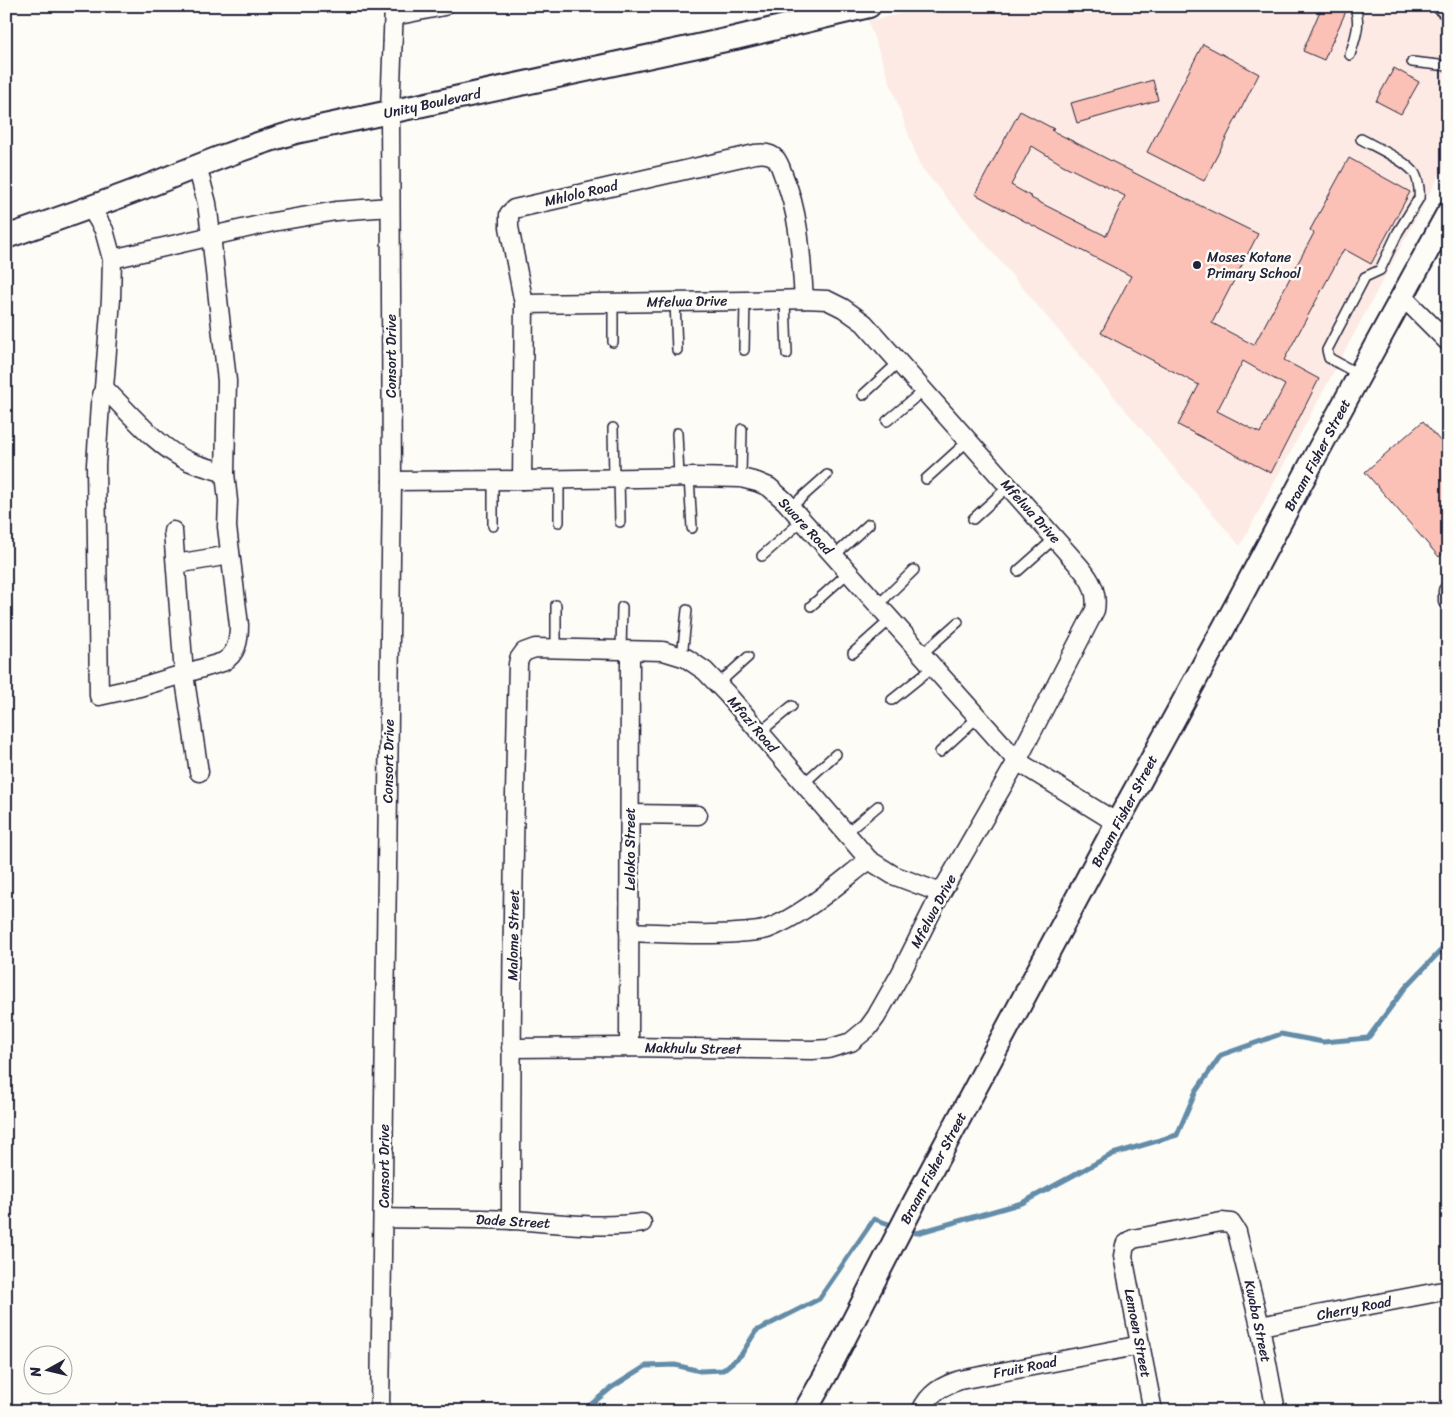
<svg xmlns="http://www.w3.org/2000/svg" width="1454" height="1417" font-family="Sriracha,sans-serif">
  <rect width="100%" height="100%" fill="#fdfcf7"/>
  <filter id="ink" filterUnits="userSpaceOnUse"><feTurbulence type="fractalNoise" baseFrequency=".02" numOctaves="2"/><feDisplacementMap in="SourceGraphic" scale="10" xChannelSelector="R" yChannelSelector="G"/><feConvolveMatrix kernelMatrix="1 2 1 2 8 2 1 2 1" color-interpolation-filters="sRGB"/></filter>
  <g filter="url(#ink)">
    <path fill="#fdeae4" d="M 935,6 L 1419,6 L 1448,22 L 1448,159 L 1240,546 L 920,166 L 868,21 Z"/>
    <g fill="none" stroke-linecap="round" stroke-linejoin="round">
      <g stroke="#638ca8" stroke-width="5">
        <path d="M 907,1230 L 917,1233 L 1022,1203 L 1113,1154 L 1177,1135 L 1196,1091 L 1221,1055 L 1281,1034 L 1323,1042 L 1368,1038 L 1405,988 L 1448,943"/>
        <path d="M 490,1411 L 519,1408 L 529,1411"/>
        <path d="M 583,1411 L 611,1388 L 646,1366 L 675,1365 L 700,1371 L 723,1370 L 741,1355 L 756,1331 L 819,1299 L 874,1219 L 895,1226"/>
      </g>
    </g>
    <g fill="#fcc1b6" stroke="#22223b" fill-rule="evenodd">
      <path d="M 1322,6 L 1340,6 L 1347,9 L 1324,60 L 1303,51 Z"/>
      <path d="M 1203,44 L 1259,74 L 1204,181 L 1147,152 Z"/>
      <path d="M 1394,68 L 1419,82 L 1401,114 L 1376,101 Z"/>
      <path d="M 1153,80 L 1158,100 L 1077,123 L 1071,103 Z"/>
      <path d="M 1020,111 L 1054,129 L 1051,130 L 1158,185 L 1258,234 L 1212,323 L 1254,345 L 1314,233 L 1310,230 L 1349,158 L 1410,192 L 1371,264 L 1344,249 L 1284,360 L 1319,379 L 1271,473 L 1178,425 L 1199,385 L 1101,333 L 1131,276 L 1028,223 L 975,194 ZM 1032,146 L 1063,165 L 1125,196 L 1106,236 L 1031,198 L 1032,197 L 1011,185 ZM 1243,361 L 1285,385 L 1260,433 L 1217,411 Z"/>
      <path d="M 1423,421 L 1448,450 L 1448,549 L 1439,557 L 1365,472 Z"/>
    </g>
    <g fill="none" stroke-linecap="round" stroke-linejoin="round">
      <defs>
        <g id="service">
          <path d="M 1350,55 C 1355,38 1362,23 1354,6"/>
          <path d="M 1412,62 L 1448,66"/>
          <path d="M 785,299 L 787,354"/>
          <path d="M 613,302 L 613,342"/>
          <path d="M 675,302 L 677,350"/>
          <path d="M 744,350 L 745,301"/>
          <path d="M 1360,375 L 1329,358 L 1327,350 L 1365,277 L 1380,270 L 1398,232 L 1419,198 C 1420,190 1418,177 1413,171 C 1401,158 1377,148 1361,139"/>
          <path d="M 863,395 L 899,362"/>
          <path d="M 887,421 L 924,390"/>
          <path d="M 613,428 L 614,478"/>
          <path d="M 677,433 L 679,477"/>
          <path d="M 689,477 L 692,528"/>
          <path d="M 619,478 L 620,522"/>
          <path d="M 741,478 L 742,429"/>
          <path d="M 926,479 L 969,440"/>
          <path d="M 791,507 L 827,475"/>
          <path d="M 973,519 L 1009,486"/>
          <path d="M 559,522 L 559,479"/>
          <path d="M 493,526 L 493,480"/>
          <path d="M 762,556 L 803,520"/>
          <path d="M 834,556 L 869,524"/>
          <path d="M 1018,571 L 1055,538"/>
          <path d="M 878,605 L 914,570"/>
          <path d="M 811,606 L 849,572"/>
          <path d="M 556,649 L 556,605"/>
          <path d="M 621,651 L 622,607"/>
          <path d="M 853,653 L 891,619"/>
          <path d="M 922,654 L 958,622"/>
          <path d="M 682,657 L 687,610"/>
          <path d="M 718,684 L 748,657"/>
          <path d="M 892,700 L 933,667"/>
          <path d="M 759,733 L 792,706"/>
          <path d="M 940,752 L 978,717"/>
          <path d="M 803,784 L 836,754"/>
          <path d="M 846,833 L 878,806"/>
        </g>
        <g id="minor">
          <path d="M 394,16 L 444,6"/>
          <path d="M 91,208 L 104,230 L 112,259 L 111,299 L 104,388 L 100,404 L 96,465 L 99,696 L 140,687 L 223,662 C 237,654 239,640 239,625 L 227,527 L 228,501 L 225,473 L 227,381 L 211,235 L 207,203 L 197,166"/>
          <path d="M 112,259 L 273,222 L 336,211 L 390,207"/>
          <path d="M 1403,297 L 1448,342"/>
          <path d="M 104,388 C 128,411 157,447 188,461 C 200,466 213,469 225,473"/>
          <path d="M 522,480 L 524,304 L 509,227 L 509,214 L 514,209 L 755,154 C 762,153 771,153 776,159 C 780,164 782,172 784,177 C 800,215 801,258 804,299"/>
          <path d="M 392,481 L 522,480 L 695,477 L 741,478 L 757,482 L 769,487 L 785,501 L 1017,761 L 1117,823"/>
          <path d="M 173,531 L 184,674 L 199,772"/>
          <path d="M 176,564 L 230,555"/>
          <path d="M 1448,591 L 1448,601"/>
          <path d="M 630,814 L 698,815"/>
          <path d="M 629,932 C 665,933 701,936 737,933 C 747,932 758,932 767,929 C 803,916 839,883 869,860"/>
          <path d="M 629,1047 L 630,651"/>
          <path d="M 511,1048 L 629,1047 L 812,1050 L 828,1049 L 851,1042 L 868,1028 L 876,1017 L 901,973 L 941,893 L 1017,761 L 1095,610 C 1098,592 1091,580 1080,567 L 864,323 L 843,308 L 827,300 L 804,299 L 745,301 L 524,304"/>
          <path d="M 383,1218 C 426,1219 470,1218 513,1220 C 556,1223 600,1229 642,1223"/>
          <path d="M 511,1220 C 511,1035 513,850 518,664 L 519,659 L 524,652 L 535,648 L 663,651 L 686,658 L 705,671 L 727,694 L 869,860 L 893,875 L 941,893"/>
          <path d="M 1260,1326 L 1448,1290"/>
          <path d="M 380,1411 L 392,481 L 390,112 L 394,6"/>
          <path d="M 921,1411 C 929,1393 942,1386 960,1380 L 1141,1345"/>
          <path d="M 1153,1411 L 1123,1256 L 1125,1245 L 1133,1239 L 1221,1222 L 1231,1223 L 1237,1232 L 1260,1326 L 1276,1411"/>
        </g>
        <g id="tertiary">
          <path d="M 1445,6 L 1448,8"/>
          <path d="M 6,237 C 55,220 104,203 153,184 C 200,165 247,146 296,132 L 735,38 L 869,6"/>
          <path d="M 805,1411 L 825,1376 L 915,1201 L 1117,823 L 1239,600 L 1318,451 L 1448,213"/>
        </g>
      </defs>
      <use href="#service" stroke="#22223b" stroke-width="12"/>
      <use href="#minor" stroke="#22223b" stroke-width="21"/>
      <use href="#tertiary" stroke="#22223b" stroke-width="26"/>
      <use href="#service" stroke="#fdfcf7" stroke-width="9"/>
      <use href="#minor" stroke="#fdfcf7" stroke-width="18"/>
      <use href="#tertiary" stroke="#fdfcf7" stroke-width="22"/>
    </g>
  </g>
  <circle fill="#22223b" stroke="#fdfcf7" stroke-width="2" cx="1197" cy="265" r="5"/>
  <g text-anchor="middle" stroke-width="5" stroke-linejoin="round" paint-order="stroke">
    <g font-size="14" fill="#22223b" stroke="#fdfcf7">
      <text transform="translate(432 103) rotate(-12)" y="5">Unity Boulevard</text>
      <text transform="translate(581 193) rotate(-13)" y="5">Mhlolo Road</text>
      <text transform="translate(687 301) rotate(-1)" y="5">Mfelwa Drive</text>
      <text transform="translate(391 356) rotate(-90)" y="5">Consort Drive</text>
      <text transform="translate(1317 455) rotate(-62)" y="5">Braam Fisher Street</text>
      <text transform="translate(1031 511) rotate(48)" y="5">Mfelwa Drive</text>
      <text transform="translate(806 526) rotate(47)" y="5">Sware Road</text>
      <text transform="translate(753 724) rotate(50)" y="5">Mfazi Road</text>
      <text transform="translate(388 761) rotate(-89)" y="5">Consort Drive</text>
      <text transform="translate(1124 811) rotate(-62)" y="5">Braam Fisher Street</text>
      <text transform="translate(630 849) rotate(-90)" y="5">Leloko Street</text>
      <text transform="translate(933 911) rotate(-62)" y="5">Mfelwa Drive</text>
      <text transform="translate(513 935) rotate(-89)" y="5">Malome Street</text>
      <text transform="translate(693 1048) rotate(1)" y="5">Makhulu Street</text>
      <text transform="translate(384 1166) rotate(-90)" y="5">Consort Drive</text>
      <text transform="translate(933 1168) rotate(-62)" y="5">Braam Fisher Street</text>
      <text transform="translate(513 1221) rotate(3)" y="5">Dade Street</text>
      <text transform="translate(1354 1308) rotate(-11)" y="5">Cherry Road</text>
      <text transform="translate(1258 1321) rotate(78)" y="5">Kwaba Street</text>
      <text transform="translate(1138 1333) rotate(79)" y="5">Lemoen Street</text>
      <text transform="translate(1025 1367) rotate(-11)" y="5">Fruit Road</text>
    </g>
    <g font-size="14" fill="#22223b" stroke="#fdfcf7" text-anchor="start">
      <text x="1207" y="262">Moses Kotane<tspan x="1207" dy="16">Primary School</tspan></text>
    </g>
  </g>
  <rect width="1454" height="1417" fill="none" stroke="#fdfcf7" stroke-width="25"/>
  <rect x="12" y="12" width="1429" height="1392" fill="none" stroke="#22223b" stroke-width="2" filter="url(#ink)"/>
  <g transform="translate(48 1370) rotate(262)"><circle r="24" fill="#fdfcf7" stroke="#a5a5ac"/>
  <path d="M0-4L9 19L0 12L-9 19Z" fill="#22223b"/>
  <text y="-8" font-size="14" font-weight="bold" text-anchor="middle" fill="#22223b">N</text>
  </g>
</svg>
